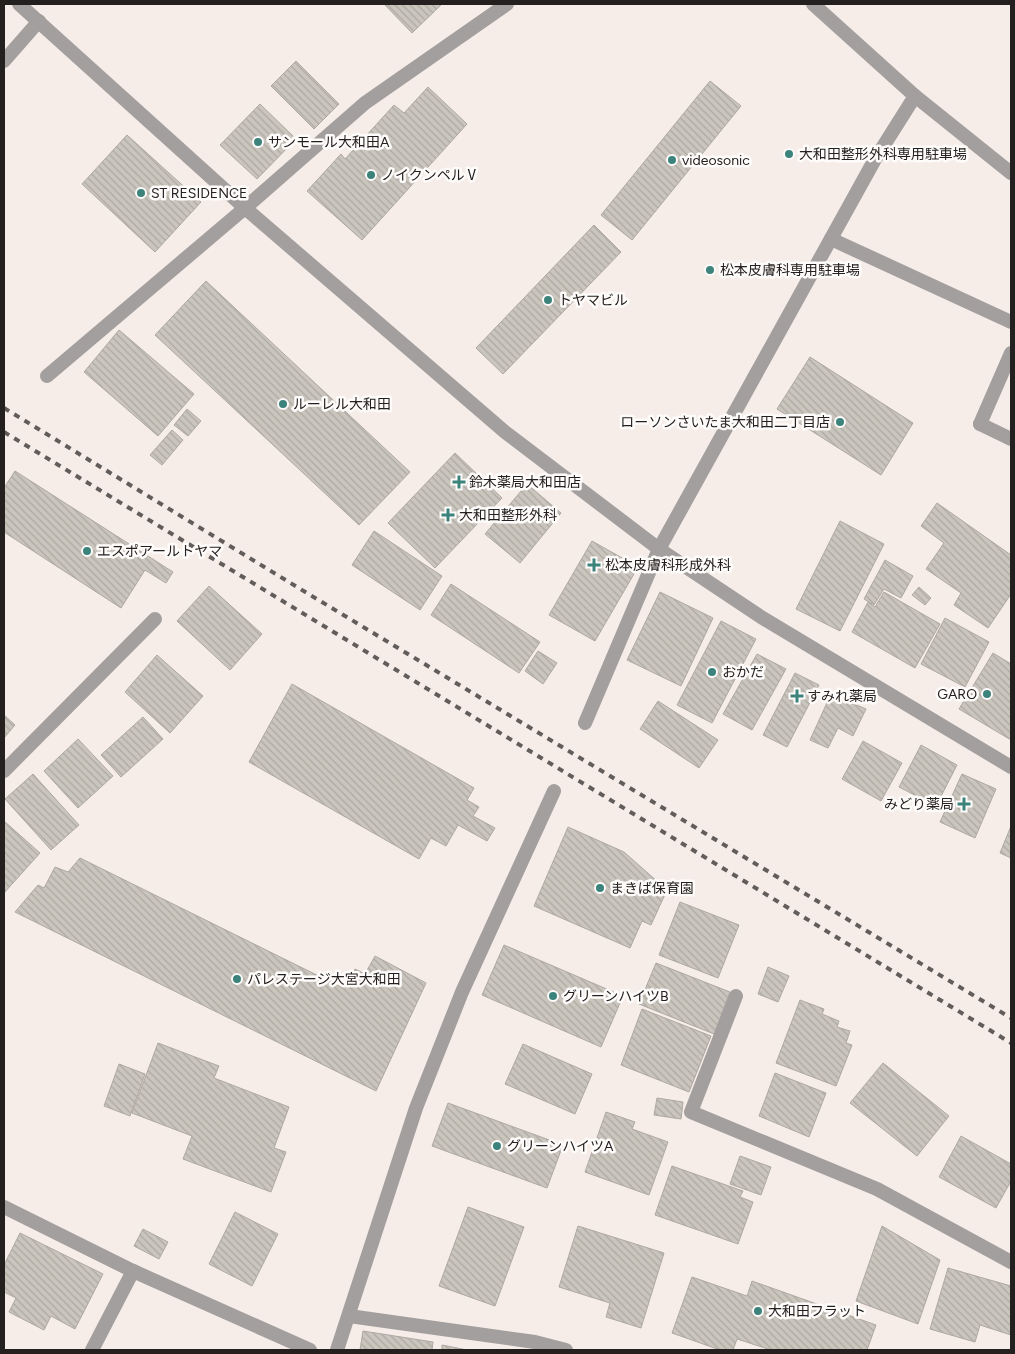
<svg xmlns="http://www.w3.org/2000/svg" width="1015" height="1354" font-family="Figtree,'Noto Sans JP',sans-serif">
  <defs>
    <pattern id="building-back-hatch" width="6" height="6" patternUnits="userSpaceOnUse" patternTransform="scale(1.25)"><rect width="6" height="6" fill="#cac5bd"/><path d="M-1 5l2 2M0 0l6 6M5-1l2 2" fill="none" stroke="#ada9a2"/></pattern>
  </defs>
  <rect width="100%" height="100%" fill="#f6ede8"/>
  <g fill="url(#building-back-hatch)" stroke="#ada8a1">
    <path d="M 384,4 L 442,4 L 412,33 Z"/>
    <path d="M 296,61 L 339,104 L 314,129 L 271,86 Z"/>
    <path d="M 710,81 L 741,106 L 632,240 L 601,215 Z"/>
    <path d="M 428,87 L 467,124 L 362,240 L 307,191 L 341,154 L 345,159 L 394,105 L 404,113 Z"/>
    <path d="M 260,104 L 296,139 L 257,179 L 220,145 Z"/>
    <path d="M 127,135 L 201,202 L 155,252 L 82,184 Z"/>
    <path d="M 594,225 L 621,252 L 503,374 L 476,348 Z"/>
    <path d="M 206,281 L 410,472 L 359,525 L 155,335 Z"/>
    <path d="M 119,330 L 194,394 L 158,436 L 84,372 Z"/>
    <path d="M 810,357 L 913,423 L 881,475 L 777,409 Z"/>
    <path d="M 187,409 L 201,421 L 188,436 L 174,425 Z"/>
    <path d="M 172,430 L 183,440 L 162,465 L 150,455 Z"/>
    <path d="M 455,453 L 502,498 L 435,568 L 388,523 Z"/>
    <path d="M 15,471 L 173,572 L 166,583 L 145,570 L 121,608 L 4,532 L 4,488 Z"/>
    <path d="M 527,484 L 561,513 L 520,563 L 485,534 Z"/>
    <path d="M 937,503 L 1011,555 L 1011,594 L 988,628 L 954,605 L 961,593 L 926,569 L 944,543 L 921,526 Z"/>
    <path d="M 840,521 L 884,544 L 840,631 L 796,609 Z"/>
    <path d="M 374,531 L 442,576 L 420,610 L 352,565 Z"/>
    <path d="M 592,541 L 638,567 L 595,641 L 549,615 Z"/>
    <path d="M 885,560 L 913,576 L 901,598 L 884,589 L 874,605 L 864,599 Z"/>
    <path d="M 451,584 L 540,642 L 519,673 L 431,615 Z"/>
    <path d="M 209,586 L 262,634 L 230,670 L 177,621 Z"/>
    <path d="M 919,587 L 931,598 L 925,605 L 912,595 Z"/>
    <path d="M 660,592 L 713,618 L 681,686 L 627,660 Z"/>
    <path d="M 884,592 L 940,624 L 915,668 L 852,632 L 868,602 L 875,607 Z"/>
    <path d="M 945,618 L 989,642 L 965,687 L 921,664 Z"/>
    <path d="M 721,621 L 756,639 L 712,723 L 677,705 Z"/>
    <path d="M 538,651 L 557,663 L 543,684 L 525,671 Z"/>
    <path d="M 993,653 L 1011,664 L 1011,740 L 959,709 Z"/>
    <path d="M 757,654 L 786,669 L 752,730 L 723,714 Z"/>
    <path d="M 157,655 L 203,696 L 170,733 L 125,692 Z"/>
    <path d="M 795,673 L 819,685 L 787,747 L 763,735 Z"/>
    <path d="M 292,684 L 474,788 L 467,800 L 479,807 L 473,816 L 495,828 L 487,841 L 458,825 L 446,846 L 431,838 L 419,859 L 249,762 Z"/>
    <path d="M 831,694 L 866,709 L 853,736 L 838,728 L 828,748 L 810,740 Z"/>
    <path d="M 658,701 L 718,740 L 699,768 L 640,729 Z"/>
    <path d="M 4,715 L 15,725 L 4,738 Z"/>
    <path d="M 143,717 L 163,739 L 121,777 L 101,755 Z"/>
    <path d="M 78,739 L 113,776 L 78,808 L 44,771 Z"/>
    <path d="M 863,741 L 902,763 L 881,801 L 842,779 Z"/>
    <path d="M 921,745 L 957,765 L 936,806 L 899,787 Z"/>
    <path d="M 33,774 L 79,825 L 51,850 L 5,799 Z"/>
    <path d="M 962,774 L 996,789 L 975,838 L 940,822 Z"/>
    <path d="M 4,821 L 40,853 L 4,893 Z"/>
    <path d="M 1011,826 L 1011,858 L 1000,853 Z"/>
    <path d="M 568,827 L 624,852 L 667,890 L 651,925 L 642,921 L 630,948 L 534,906 Z"/>
    <path d="M 80,858 L 343,988 L 355,969 L 365,974 L 375,956 L 426,983 L 376,1091 L 15,912 L 38,885 L 44,888 L 55,867 L 68,872 Z"/>
    <path d="M 680,902 L 739,925 L 718,978 L 659,955 Z"/>
    <path d="M 504,945 L 623,996 L 601,1047 L 482,995 Z"/>
    <path d="M 656,963 L 730,992 L 714,1034 L 639,1004 Z"/>
    <path d="M 768,967 L 789,976 L 778,1002 L 758,994 Z"/>
    <path d="M 800,1000 L 824,1009 L 822,1014 L 839,1021 L 837,1027 L 850,1031 L 846,1043 L 852,1045 L 836,1086 L 776,1063 Z"/>
    <path d="M 642,1009 L 711,1036 L 689,1092 L 621,1065 Z"/>
    <path d="M 158,1043 L 219,1066 L 214,1078 L 289,1107 L 274,1148 L 286,1152 L 271,1192 L 183,1159 L 192,1136 L 132,1113 Z"/>
    <path d="M 523,1044 L 592,1074 L 575,1114 L 505,1084 Z"/>
    <path d="M 883,1063 L 949,1116 L 917,1156 L 850,1103 Z"/>
    <path d="M 119,1064 L 145,1074 L 130,1116 L 104,1106 Z"/>
    <path d="M 775,1073 L 826,1093 L 809,1137 L 759,1116 Z"/>
    <path d="M 657,1098 L 683,1102 L 681,1119 L 654,1115 Z"/>
    <path d="M 448,1103 L 563,1145 L 547,1188 L 432,1146 Z"/>
    <path d="M 606,1112 L 635,1122 L 632,1129 L 668,1142 L 649,1195 L 585,1172 Z"/>
    <path d="M 961,1136 L 1011,1164 L 1011,1181 L 996,1208 L 939,1177 Z"/>
    <path d="M 740,1156 L 771,1167 L 761,1195 L 730,1184 Z"/>
    <path d="M 672,1166 L 743,1191 L 740,1197 L 753,1202 L 738,1244 L 655,1215 Z"/>
    <path d="M 468,1207 L 524,1227 L 495,1306 L 439,1286 Z"/>
    <path d="M 235,1212 L 278,1234 L 252,1286 L 209,1264 Z"/>
    <path d="M 578,1226 L 664,1253 L 641,1328 L 606,1317 L 610,1303 L 559,1287 Z"/>
    <path d="M 882,1226 L 940,1260 L 918,1324 L 856,1301 Z"/>
    <path d="M 143,1229 L 168,1242 L 159,1259 L 134,1246 Z"/>
    <path d="M 20,1233 L 103,1274 L 75,1329 L 51,1316 L 44,1330 L 9,1312 L 16,1298 L 4,1292 L 4,1265 Z"/>
    <path d="M 948,1268 L 1011,1286 L 1011,1335 L 980,1325 L 975,1342 L 930,1329 Z"/>
    <path d="M 692,1277 L 747,1296 L 752,1281 L 876,1325 L 867,1350 L 771,1350 L 737,1339 L 733,1350 L 720,1350 L 672,1333 Z"/>
    <path d="M 363,1331 L 433,1342 L 432,1350 L 360,1350 Z"/>
    <path d="M 442,1345 L 467,1350 L 442,1350 Z"/>
  </g>
  <g fill="none" stroke-linecap="round" stroke-linejoin="round">
    <g stroke="#a39f9e" stroke-width="14">
      <path d="M 980,424 L 1011,439"/>
      <path d="M 736,996 L 691,1112 L 877,1189 L 1011,1262"/>
    </g>
    <g stroke="#a39f9e" stroke-width="14">
      <path d="M 19,4 L 245,208 L 505,432 L 659,549 L 761,617 L 1011,767"/>
      <path d="M 813,4 L 915,96 L 1011,173"/>
      <path d="M 4,61 L 39,21"/>
      <path d="M 831,239 L 1011,322"/>
      <path d="M 47,376 L 245,208 L 365,103 L 507,4"/>
      <path d="M 980,424 L 1011,353"/>
      <path d="M 585,723 L 659,549 L 874,161 L 915,96"/>
      <path d="M 4,771 L 155,619"/>
      <path d="M 4,1207 L 133,1271 L 310,1350"/>
      <path d="M 349,1316 L 535,1342 L 566,1350"/>
      <path d="M 92,1350 L 133,1271"/>
      <path d="M 337,1350 L 416,1108 L 462,992 L 554,791"/>
    </g>
    <g stroke="#625d5b" stroke-width="4" stroke-dasharray="6 6" stroke-linecap="butt">
      <path d="M 4,408 L 297,587 L 1011,1018"/>
      <path d="M 4,432 L 1011,1043"/>
    </g>
  </g>
  <g fill="#3c837c" stroke="#fefcfb" stroke-width="2">
    <circle cx="258" cy="142" r="5"/>
    <circle cx="789" cy="154" r="5"/>
    <circle cx="672" cy="160" r="5"/>
    <circle cx="371" cy="175" r="5"/>
    <circle cx="141" cy="193" r="5"/>
    <circle cx="710" cy="270" r="5"/>
    <circle cx="548" cy="300" r="5"/>
    <circle cx="283" cy="404" r="5"/>
    <circle cx="840" cy="422" r="5"/>
    <path d="M456.5 474.5h5v5h5v5h-5v5h-5v-5h-5v-5h5z"/>
    <path d="M445.5 507.5h5v5h5v5h-5v5h-5v-5h-5v-5h5z"/>
    <circle cx="87" cy="551" r="5"/>
    <path d="M591.5 557.5h5v5h5v5h-5v5h-5v-5h-5v-5h5z"/>
    <circle cx="712" cy="672" r="5"/>
    <circle cx="987" cy="694" r="5"/>
    <path d="M794.5 688.5h5v5h5v5h-5v5h-5v-5h-5v-5h5z"/>
    <path d="M961.5 796.5h5v5h5v5h-5v5h-5v-5h-5v-5h5z"/>
    <circle cx="600" cy="888" r="5"/>
    <circle cx="237" cy="979" r="5"/>
    <circle cx="553" cy="996" r="5"/>
    <circle cx="497" cy="1146" r="5"/>
    <circle cx="758" cy="1311" r="5"/>
  </g>
  <g text-anchor="middle" stroke-width="5" stroke-linejoin="round" paint-order="stroke">
    <g font-size="14" fill="#24201f" stroke="#fefcfb" text-anchor="start">
      <text x="268" y="147">サンモール大和田A</text>
      <text x="799" y="159">大和田整形外科専用駐車場</text>
      <text x="682" y="165">videosonic</text>
      <text x="381" y="180">ノイクンペルⅤ</text>
      <text x="151" y="198">ST RESIDENCE</text>
      <text x="720" y="275">松本皮膚科専用駐車場</text>
      <text x="558" y="305">トヤマビル</text>
      <text x="293" y="409">ルーレル大和田</text>
      <text x="830" y="427" text-anchor="end">ローソンさいたま大和田二丁目店</text>
      <text x="469" y="487">鈴木薬局大和田店</text>
      <text x="459" y="520">大和田整形外科</text>
      <text x="97" y="556">エスポアールトヤマ</text>
      <text x="605" y="570">松本皮膚科形成外科</text>
      <text x="722" y="677">おかだ</text>
      <text x="977" y="699" text-anchor="end">GARO</text>
      <text x="807" y="701">すみれ薬局</text>
      <text x="954" y="809" text-anchor="end">みどり薬局</text>
      <text x="610" y="893">まきば保育園</text>
      <text x="247" y="984">パレステージ大宮大和田</text>
      <text x="563" y="1001">グリーンハイツB</text>
      <text x="507" y="1151">グリーンハイツA</text>
      <text x="768" y="1316">大和田フラット</text>
    </g>
  </g>
  <rect width="1015" height="1354" fill="none" stroke="#24201f" stroke-width="10"/>
</svg>
